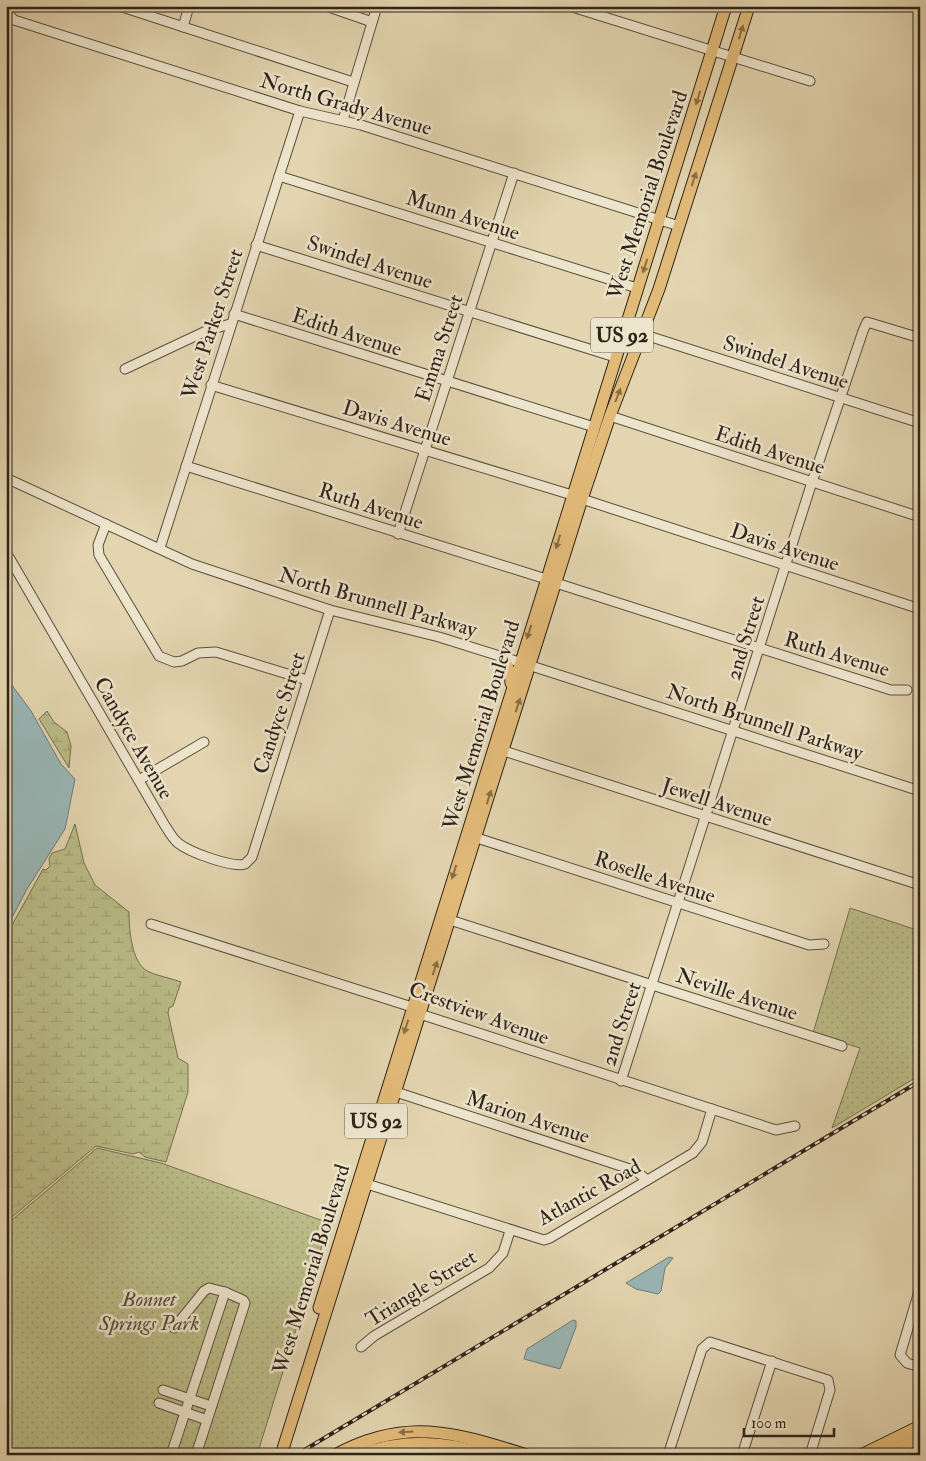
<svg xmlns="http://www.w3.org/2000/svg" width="926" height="1461" font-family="'IM FELL Double Pica',serif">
  <defs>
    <pattern id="wetland-marsh" width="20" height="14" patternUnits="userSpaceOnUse" patternTransform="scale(1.25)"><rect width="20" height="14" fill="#babc87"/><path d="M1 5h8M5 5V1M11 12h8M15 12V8" fill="none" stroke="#a0a174"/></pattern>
    <pattern id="park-dots" width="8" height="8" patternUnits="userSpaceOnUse" patternTransform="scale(1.25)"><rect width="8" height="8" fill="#babc87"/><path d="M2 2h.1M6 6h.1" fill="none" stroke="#a0a174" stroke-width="1.8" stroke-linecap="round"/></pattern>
  </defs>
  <rect width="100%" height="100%" fill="#e3d5b0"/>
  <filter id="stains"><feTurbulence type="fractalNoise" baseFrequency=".004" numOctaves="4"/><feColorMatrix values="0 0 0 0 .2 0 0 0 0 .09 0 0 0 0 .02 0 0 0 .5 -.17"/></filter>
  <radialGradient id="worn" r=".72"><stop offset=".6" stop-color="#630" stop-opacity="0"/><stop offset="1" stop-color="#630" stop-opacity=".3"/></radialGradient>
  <g fill="url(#wetland-marsh)" stroke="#747050">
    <path d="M 47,711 L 54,722 L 67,732 L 71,746 L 69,768 L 39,719 Z"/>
    <path d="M 75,824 L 84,863 L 95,885 L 129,912 C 129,927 131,962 147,971 C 157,976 171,978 181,982 L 173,1006 L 169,1008 L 168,1013 L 178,1058 L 188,1064 L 188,1092 L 166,1162 L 145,1157 L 139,1152 L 133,1154 L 96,1146 L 6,1222 L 6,936 L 43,869 L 46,870 L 50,866 L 49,859 L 52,853 L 65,849 Z"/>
  </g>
  <g fill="url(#park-dots)" stroke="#747050">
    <path d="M 850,908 L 920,931 L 920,1075 L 832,1128 L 860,1048 L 813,1033 Z"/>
    <path d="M 97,1148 L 161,1163 L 329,1223 L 258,1452 L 253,1455 L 6,1455 L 6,1225 Z"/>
  </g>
  <g fill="#99b6b6" stroke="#6e7c77">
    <path d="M 6,677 L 31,711 L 61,764 L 75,779 L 65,829 L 27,889 L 6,929 Z"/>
    <path d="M 669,1257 L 673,1258 L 665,1268 L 661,1291 L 658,1294 L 636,1289 L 626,1283 Z"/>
    <path d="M 573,1320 L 576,1321 L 576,1327 L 560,1369 L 524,1359 L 527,1349 Z"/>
  </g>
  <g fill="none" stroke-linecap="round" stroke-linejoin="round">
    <defs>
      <g id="minor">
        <path d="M 8,6 L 6,12 L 14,20 L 300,111 L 361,125 L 679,226"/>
        <path d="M 119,6 L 353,82"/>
        <path d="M 326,6 L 372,22"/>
        <path d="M 569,6 L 810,81"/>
        <path d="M 183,27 L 189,6"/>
        <path d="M 343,120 L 377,6"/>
        <path d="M 279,176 L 637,288"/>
        <path d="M 256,245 L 615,357"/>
        <path d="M 234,314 L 594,427"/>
        <path d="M 642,334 L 920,423"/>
        <path d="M 125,369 L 206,331 L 230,324"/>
        <path d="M 211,385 L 572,495"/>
        <path d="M 610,416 L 920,517"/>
        <path d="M 186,466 L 546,579"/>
        <path d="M 6,478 L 192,564 L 330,610 L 439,637 L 519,662 L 920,791"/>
        <path d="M 582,499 L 920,609"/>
        <path d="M 106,524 L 98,545 L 99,555 L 159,656 L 174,662 L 182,661 L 198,653 L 216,652 L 307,680"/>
        <path d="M 398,534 L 514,173"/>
        <path d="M 160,548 L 300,111"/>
        <path d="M 6,552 L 164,824 C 168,830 172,838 178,843 C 189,852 232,868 245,864 L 252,857 L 330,610"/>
        <path d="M 556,583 L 891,690 L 907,690"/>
        <path d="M 504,751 L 920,885"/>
        <path d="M 139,780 L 204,742"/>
        <path d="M 477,838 L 809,945 L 824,944"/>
        <path d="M 450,920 L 842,1046"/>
        <path d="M 151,924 L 412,1007 L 420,1014 L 776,1130 L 795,1126"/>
        <path d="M 621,1081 L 812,482 L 863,331 L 867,322 L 920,338"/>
        <path d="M 396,1092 L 636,1171 L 647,1180"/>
        <path d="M 367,1184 L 544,1240 L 550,1238 L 693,1153 L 702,1142 L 712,1109"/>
        <path d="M 920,1288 L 900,1355 L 907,1363 L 920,1367"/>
        <path d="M 174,1328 L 204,1291 L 209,1288 L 225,1292 L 243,1300 L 245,1303 L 196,1455"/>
        <path d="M 361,1347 L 374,1336 L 489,1268 L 503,1253 L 510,1231"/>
        <path d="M 163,1390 L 211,1406"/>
        <path d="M 159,1403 L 207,1420"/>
        <path d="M 171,1455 L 225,1292"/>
        <path d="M 668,1455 L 702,1349 L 710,1342 L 828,1380 L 830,1390 L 810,1455"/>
        <path d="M 742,1455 L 772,1361"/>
      </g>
      <g id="major">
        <path d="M 503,657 L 510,672 L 511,683"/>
        <path d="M 319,1308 L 726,6"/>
        <path d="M 281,1455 L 582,499 L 610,416 L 659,289 L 749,6"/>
        <path d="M 335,1455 C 406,1416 456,1433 527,1455"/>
        <path d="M 359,1455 C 404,1438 446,1441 491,1455"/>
        <path d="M 861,1455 L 920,1426"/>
        <path d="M 885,1455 L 920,1438"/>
      </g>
    </defs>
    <use href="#minor" stroke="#5b503e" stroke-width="11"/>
    <use href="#major" stroke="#2e2418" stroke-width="13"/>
    <use href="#minor" stroke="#ede4cc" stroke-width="9"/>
    <use href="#major" stroke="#e2ba78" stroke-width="11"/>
    <defs>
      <path id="rail" d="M 296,1455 L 920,1081"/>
    </defs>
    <use href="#rail" stroke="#2e2418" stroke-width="4"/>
    <use href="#rail" stroke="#ede4cc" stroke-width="2" stroke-dasharray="5.5" stroke-linecap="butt"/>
  </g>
  <defs><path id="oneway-solid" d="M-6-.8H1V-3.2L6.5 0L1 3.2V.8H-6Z" transform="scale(1.25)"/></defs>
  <g fill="#886f48">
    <use href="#oneway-solid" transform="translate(741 32) rotate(-72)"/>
    <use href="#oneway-solid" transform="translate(698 98) rotate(107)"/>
    <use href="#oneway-solid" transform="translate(694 179) rotate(-72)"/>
    <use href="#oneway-solid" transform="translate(645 266) rotate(108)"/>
    <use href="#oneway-solid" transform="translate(618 395) rotate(-69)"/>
    <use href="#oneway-solid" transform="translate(558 542) rotate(107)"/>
    <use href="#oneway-solid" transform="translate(529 632) rotate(108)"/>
    <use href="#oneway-solid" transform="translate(518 705) rotate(-72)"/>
    <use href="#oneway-solid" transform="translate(489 797) rotate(-73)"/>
    <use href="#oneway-solid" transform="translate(454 872) rotate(108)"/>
    <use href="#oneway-solid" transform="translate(435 968) rotate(-72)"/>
    <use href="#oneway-solid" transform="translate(406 1027) rotate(107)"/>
    <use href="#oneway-solid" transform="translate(406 1432) rotate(176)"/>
  </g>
  <g text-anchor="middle" stroke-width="5" stroke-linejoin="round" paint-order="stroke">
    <g fill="#ede4cc" stroke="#675e4e" stroke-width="1">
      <rect x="591" y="317.5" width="62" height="35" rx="4"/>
      <rect x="345" y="1103.5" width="62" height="35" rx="4"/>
    </g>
    <g font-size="20" font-weight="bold" fill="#2e2418">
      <text x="622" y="342">US 92</text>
      <text x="376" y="1128">US 92</text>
    </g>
    <g font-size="21" fill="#2e2418" stroke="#ede4cc">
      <text transform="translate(346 104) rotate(16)" y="7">North Grady Avenue</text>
      <text transform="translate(647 195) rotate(-72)" y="7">West Memorial Boulevard</text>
      <text transform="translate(463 215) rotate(18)" y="7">Munn Avenue</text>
      <text transform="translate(370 262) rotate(18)" y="7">Swindel Avenue</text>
      <text transform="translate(212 324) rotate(-72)" y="7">West Parker Street</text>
      <text transform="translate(347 332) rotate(18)" y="7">Edith Avenue</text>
      <text transform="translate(439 348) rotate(-72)" y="7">Emma Street</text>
      <text transform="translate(786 362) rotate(18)" y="7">Swindel Avenue</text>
      <text transform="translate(397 423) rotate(17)" y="7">Davis Avenue</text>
      <text transform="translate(770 450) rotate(18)" y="7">Edith Avenue</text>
      <text transform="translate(371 506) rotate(18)" y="7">Ruth Avenue</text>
      <text transform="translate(785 547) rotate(18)" y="7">Davis Avenue</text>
      <text transform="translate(378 602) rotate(16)" y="7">North Brunnell Parkway</text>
      <text transform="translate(745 638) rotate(-73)" y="7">2nd Street</text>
      <text transform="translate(837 654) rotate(17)" y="7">Ruth Avenue</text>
      <text transform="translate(279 713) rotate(-72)" y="7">Candyce Street</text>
      <text transform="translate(765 722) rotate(18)" y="7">North Brunnell Parkway</text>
      <text transform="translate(481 725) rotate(-73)" y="7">West Memorial Boulevard</text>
      <text transform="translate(134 738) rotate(60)" y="7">Candyce Avenue</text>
      <text transform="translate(717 802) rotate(18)" y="7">Jewell Avenue</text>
      <text transform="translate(655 877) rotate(18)" y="7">Roselle Avenue</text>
      <text transform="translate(737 994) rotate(18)" y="7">Neville Avenue</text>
      <text transform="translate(479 1013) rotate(20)" y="7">Crestview Avenue</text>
      <text transform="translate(621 1024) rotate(-72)" y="7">2nd Street</text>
      <text transform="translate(528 1117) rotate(18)" y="7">Marion Avenue</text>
      <text transform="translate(589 1192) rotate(-29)" y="7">Atlantic Road</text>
      <text transform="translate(311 1269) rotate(-73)" y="7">West Memorial Boulevard</text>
      <text transform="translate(421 1288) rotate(-32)" y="7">Triangle Street</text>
    </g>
    <g font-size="21" font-style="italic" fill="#514a34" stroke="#ede4cc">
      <text x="149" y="1306">Bonnet<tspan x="149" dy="24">Springs Park</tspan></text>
    </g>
  </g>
  <rect width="926" height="1461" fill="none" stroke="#e3d5b0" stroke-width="25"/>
  <rect x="8" y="8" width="911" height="1446" fill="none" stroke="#2e2418" stroke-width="2.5"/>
  <rect x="12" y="12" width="901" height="1436" fill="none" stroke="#2e2418"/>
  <path d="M744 1428v8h90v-8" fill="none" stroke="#2e2418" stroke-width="2.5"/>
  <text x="751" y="1428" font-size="15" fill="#2e2418" stroke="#ede4cc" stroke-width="4" paint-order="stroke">100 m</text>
  <rect width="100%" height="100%" filter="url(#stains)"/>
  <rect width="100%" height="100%" fill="url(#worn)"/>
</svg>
